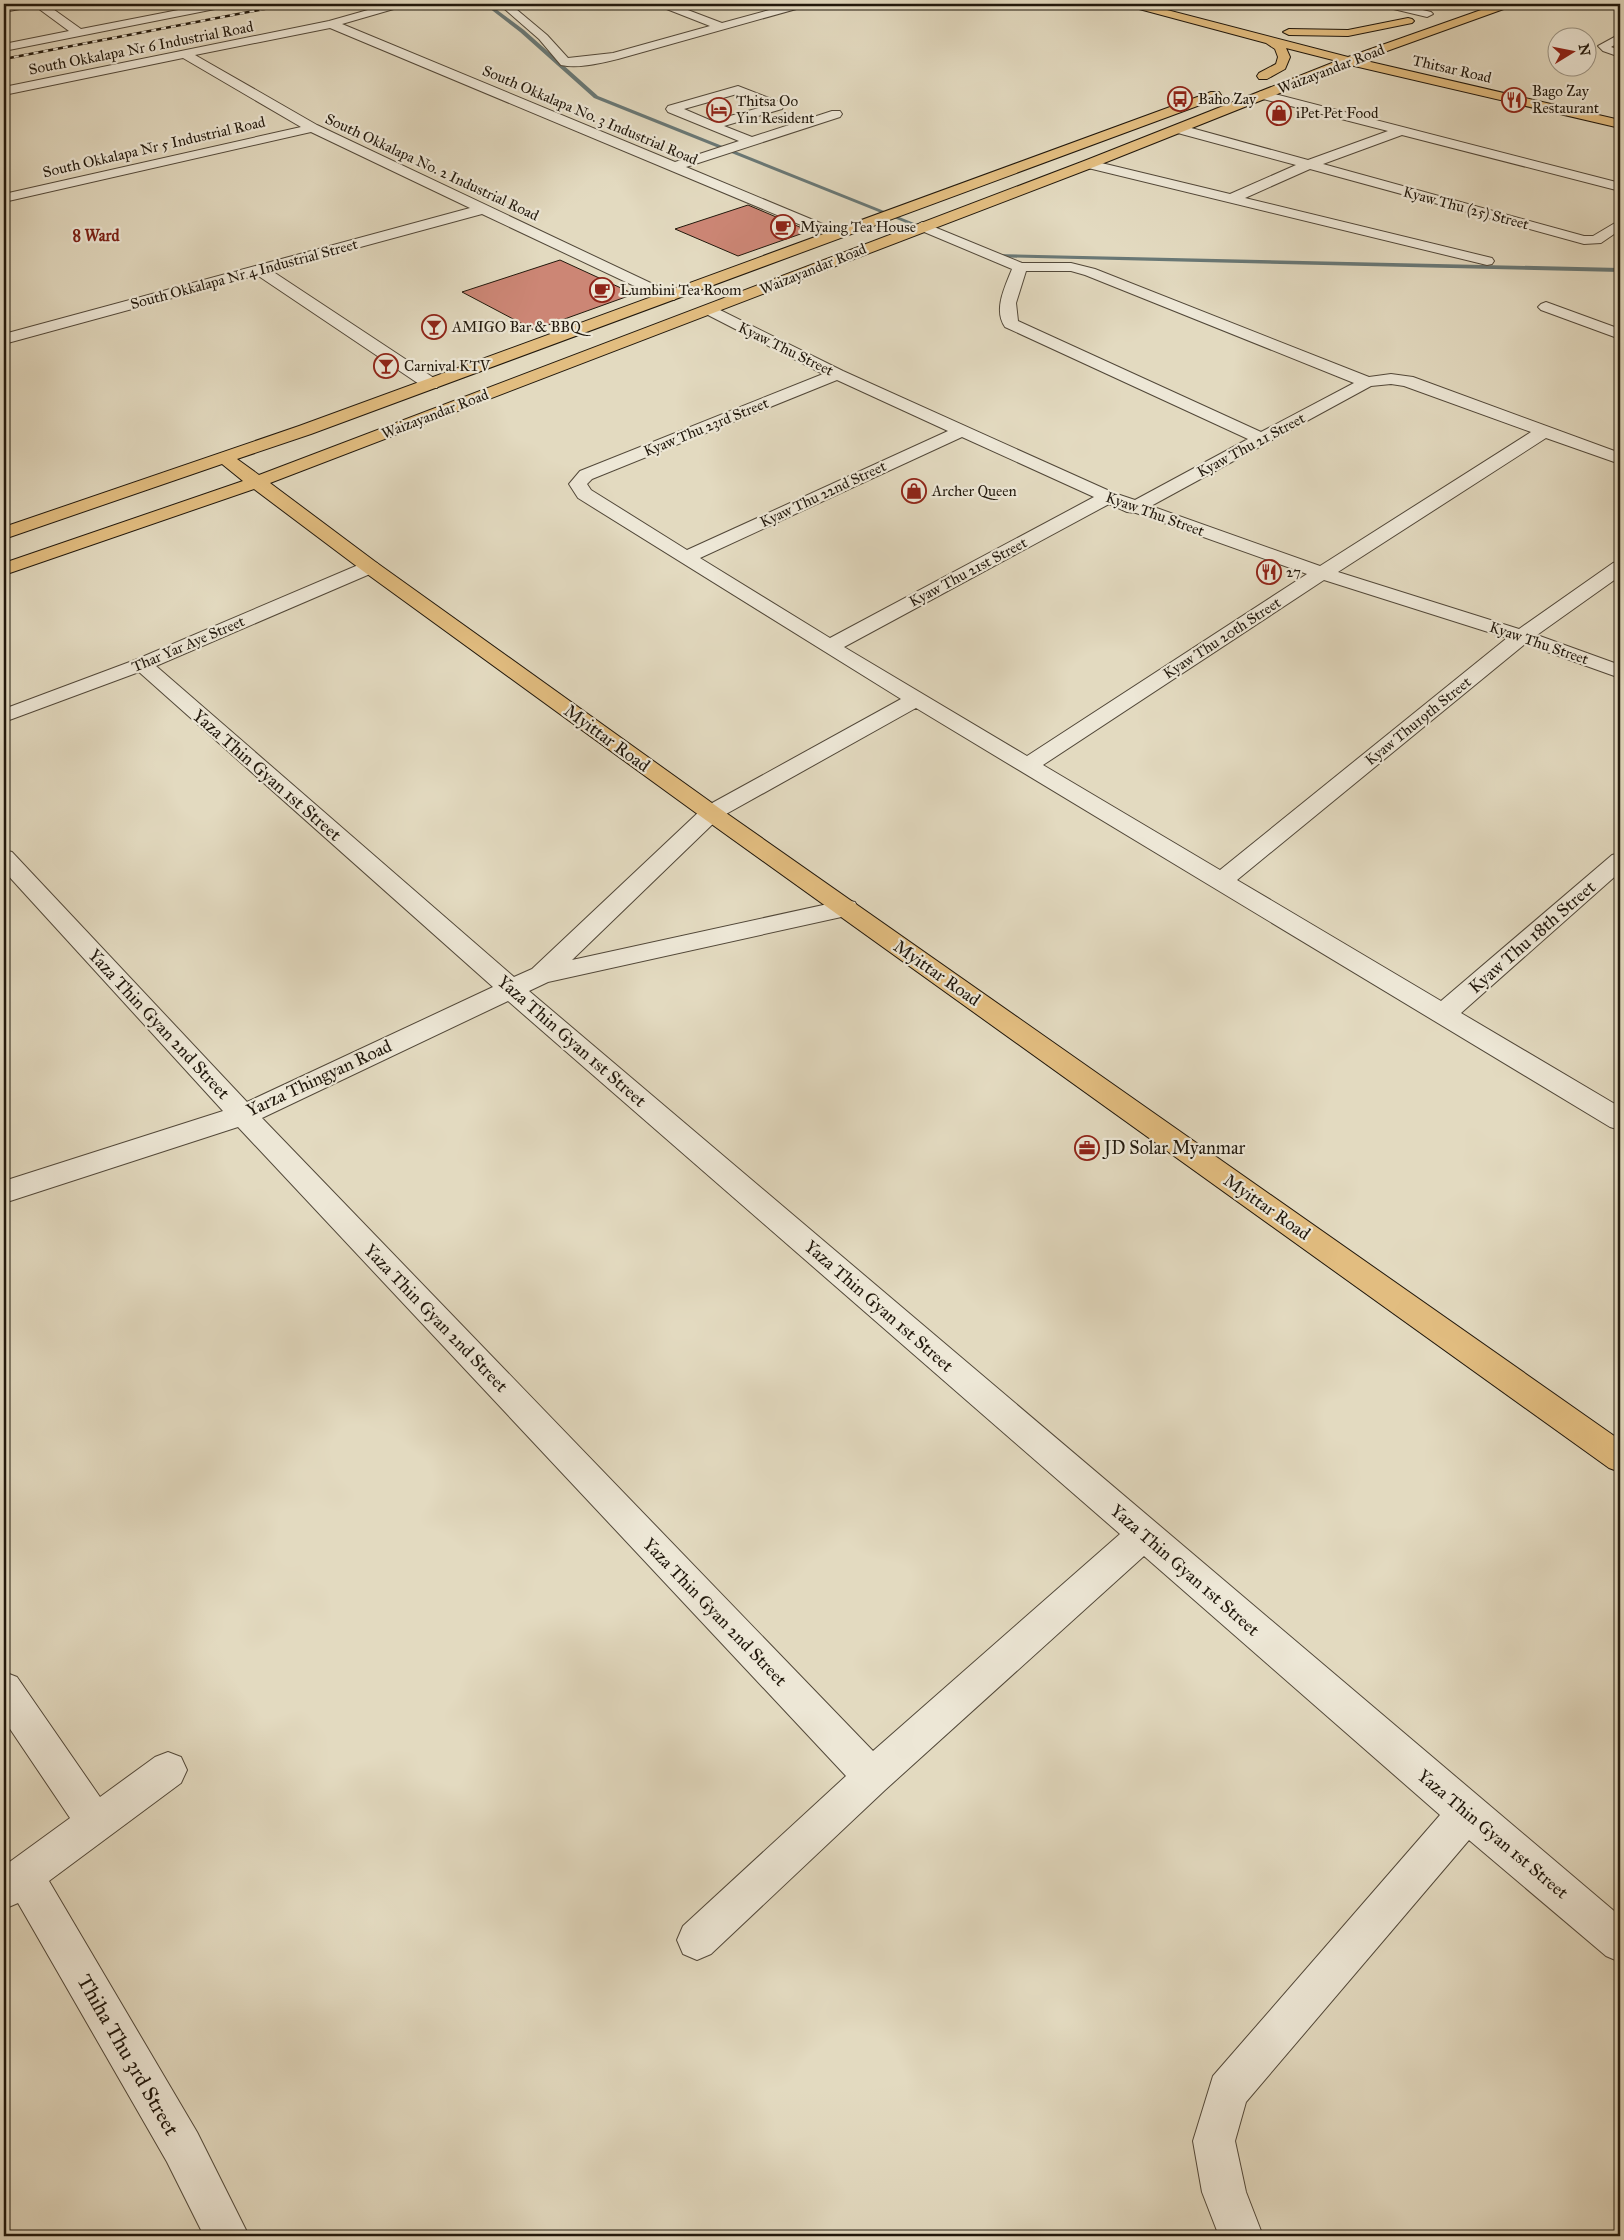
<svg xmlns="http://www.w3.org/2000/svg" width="1624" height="2240" font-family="'IM FELL Great Primer',serif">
  <rect width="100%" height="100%" fill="#e3dac0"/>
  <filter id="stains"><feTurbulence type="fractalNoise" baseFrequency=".004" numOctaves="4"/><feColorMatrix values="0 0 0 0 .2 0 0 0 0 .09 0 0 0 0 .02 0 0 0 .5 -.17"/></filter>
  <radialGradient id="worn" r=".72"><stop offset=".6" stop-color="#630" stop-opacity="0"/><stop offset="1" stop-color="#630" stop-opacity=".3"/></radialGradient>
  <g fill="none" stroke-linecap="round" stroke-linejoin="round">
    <g fill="#697876" fill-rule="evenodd">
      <path d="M 484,4 L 489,4 L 524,30 L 598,96 L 934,231 L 929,232 L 594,98 L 520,32 Z"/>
      <path d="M 993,254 L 1620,268 L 1620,272 L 991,257 L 990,256 Z"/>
    </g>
  </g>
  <g fill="#cc8675" stroke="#21180c">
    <path d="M 748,205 L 809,231 L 738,256 L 675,229 Z"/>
    <path d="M 560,260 L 634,294 L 534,330 L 462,292 Z"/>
  </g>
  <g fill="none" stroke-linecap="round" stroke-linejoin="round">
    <defs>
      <g id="minor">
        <path d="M 15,4 L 46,4 L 81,29 L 209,4 L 231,4 L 225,7 L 4,51 L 4,44 L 69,31 L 35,6 L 4,12 L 4,6 Z"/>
        <path d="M 389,4 L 406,4 L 404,6 L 342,24 L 675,162 L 739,141 L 668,112 L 666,109 L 668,106 L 738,86 L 782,103 L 784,106 L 782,109 L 724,126 L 752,137 L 832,111 L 840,111 L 842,114 L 840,117 L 686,167 L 842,232 L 844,235 L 837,239 L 832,238 L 330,28 L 195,55 L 317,125 L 674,294 L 677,297 L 674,300 L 664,300 L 482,214 L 272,271 L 437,380 L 439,384 L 437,388 L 425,388 L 257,275 L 4,344 L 4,334 L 470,208 L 311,132 L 4,202 L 4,194 L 301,127 L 183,58 L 4,95 L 4,87 L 329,21 ZM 737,94 L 766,106 L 712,121 L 684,109 Z"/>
        <path d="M 499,4 L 510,4 L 547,35 L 568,58 L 613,53 L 710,26 L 659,6 L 658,4 L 672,4 L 722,23 L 791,4 L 809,4 L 807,6 L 618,59 C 601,63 578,69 561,65 L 539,39 Z"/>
        <path d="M 1379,4 L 1398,4 L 1431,12 L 1433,14 L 1427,17 L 1381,6 Z"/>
        <path d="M 1620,34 L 1620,42 L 1611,47 L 1620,50 L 1620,57 L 1603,51 L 1598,46 Z"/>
        <path d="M 1263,91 L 1620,183 L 1620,191 L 1402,135 L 1323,164 L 1584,236 L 1593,236 L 1620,220 L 1620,230 L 1601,243 L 1584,244 L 1310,169 L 1245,198 L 1492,258 L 1494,261 L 1492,264 L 1487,265 L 1084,167 L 1082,164 L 1089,160 L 1230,194 L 1296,165 L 1174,132 L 1173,129 L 1174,126 L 1184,126 L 1308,160 L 1388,131 L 1259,98 L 1257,95 L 1259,92 Z"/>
        <path d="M 922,222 L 1022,263 L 1071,263 L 1095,269 L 1369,377 L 1391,374 L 1413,377 L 1620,453 L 1620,464 L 1546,438 L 1338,572 L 1519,629 L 1613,563 L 1620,561 L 1620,576 L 1537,635 L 1620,665 L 1620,678 L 1525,644 L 1237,880 L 1441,1001 L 1612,855 L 1620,853 L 1620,872 L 1461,1013 L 1620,1107 L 1620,1130 L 1610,1127 L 916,708 L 719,818 L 572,960 L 846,900 L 855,902 L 858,908 L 855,914 L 548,982 L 529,991 L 1620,1916 L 1620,1962 L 1606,1956 L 1469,1840 L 1246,2102 L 1235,2141 L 1246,2192 L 1263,2236 L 1219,2236 L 1202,2192 L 1193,2141 L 1213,2076 L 1440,1815 L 1144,1556 L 885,1790 L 711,1954 L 697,1960 L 683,1954 L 677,1940 L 683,1926 L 846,1776 L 238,1127 L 4,1203 L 4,1181 L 223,1111 L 4,871 L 4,850 L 12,852 L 247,1102 L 493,987 L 139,672 L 4,722 L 4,709 L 135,660 L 363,563 L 370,561 L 377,563 L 380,567 L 377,571 L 156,666 L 514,977 L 532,969 L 703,808 L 901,699 L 578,498 L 569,484 L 580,471 L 823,374 L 704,313 L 701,310 L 704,307 L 714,307 L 843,371 L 1114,493 L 1135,500 L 1248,439 L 1005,327 C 993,310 1005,287 1012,269 L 917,229 L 915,226 ZM 1026,271 L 1071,271 L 1085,275 L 1354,383 L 1261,432 L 1018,321 L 1016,303 ZM 837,380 L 948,431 L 687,550 L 591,490 L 587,484 L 592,479 ZM 1391,384 L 1404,386 L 1531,432 L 1320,566 L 1151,506 L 1371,386 ZM 962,437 L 1094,497 L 830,638 L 700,558 ZM 1109,504 L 1127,512 L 1136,513 L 1307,574 L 1027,756 L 844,647 ZM 1324,580 L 1507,638 L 1220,870 L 1043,765 ZM 508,1001 L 1120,1534 L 873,1751 L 262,1118 Z"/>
        <path d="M 1546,302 L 1620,329 L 1620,339 L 1541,310 L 1538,307 L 1541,304 Z"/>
        <path d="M 4,1672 L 17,1677 L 100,1797 L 155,1757 L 168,1752 L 181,1757 L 187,1770 L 181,1783 L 49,1881 L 197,2132 L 249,2236 L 204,2236 L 167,2162 L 18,1903 L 4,1909 L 4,1866 L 70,1818 L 4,1720 Z"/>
      </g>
      <g id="major">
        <path d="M 1126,4 L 1144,4 L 1348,57 L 1498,4 L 1513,4 L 1512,6 L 1362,60 L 1620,120 L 1620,128 L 1350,65 L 1094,167 L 270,483 L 377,563 L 719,808 L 1620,1440 L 1620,1472 L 1609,1468 L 703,818 L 363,571 L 254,489 L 4,575 L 4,563 L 243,481 L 222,464 L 4,539 L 4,527 L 299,426 L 1211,92 L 1219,92 L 1221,95 L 1219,98 L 311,434 L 237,459 L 259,475 L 1084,161 L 1337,61 L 1286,48 L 1290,57 L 1285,69 L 1267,79 L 1259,79 L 1257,76 L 1259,73 L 1276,64 L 1278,57 L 1275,49 L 1266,43 L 1128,6 Z"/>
        <path d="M 1408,18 L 1412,19 L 1414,21 L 1412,23 L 1348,36 L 1289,35 L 1283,32 L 1289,29 L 1348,30 Z"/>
      </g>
    </defs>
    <use href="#minor" stroke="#524839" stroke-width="2"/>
    <use href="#major" stroke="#21180c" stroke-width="2"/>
    <use href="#minor" fill="#ede7d6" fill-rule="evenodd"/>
    <use href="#major" fill="#e2bd80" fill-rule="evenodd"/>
    <defs>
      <path id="rail" d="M 4,59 L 290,4"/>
    </defs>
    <use href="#rail" stroke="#21180c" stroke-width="2.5"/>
    <use href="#rail" stroke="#ede7d6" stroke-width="2" stroke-dasharray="5" stroke-linecap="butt"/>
  </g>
  <defs>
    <symbol id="bus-ring" viewBox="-11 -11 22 22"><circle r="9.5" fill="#ede7d6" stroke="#8f2418" stroke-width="1.5"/><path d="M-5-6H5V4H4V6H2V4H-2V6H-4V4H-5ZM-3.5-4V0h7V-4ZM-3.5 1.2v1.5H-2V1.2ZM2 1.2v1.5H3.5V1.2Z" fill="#8f2418"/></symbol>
    <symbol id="restaurant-ring" viewBox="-11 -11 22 22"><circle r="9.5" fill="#ede7d6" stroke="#8f2418" stroke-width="1.5"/><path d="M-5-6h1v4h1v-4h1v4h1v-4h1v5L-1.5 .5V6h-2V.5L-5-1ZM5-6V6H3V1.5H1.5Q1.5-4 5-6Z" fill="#8f2418"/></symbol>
    <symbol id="hotel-ring" viewBox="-11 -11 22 22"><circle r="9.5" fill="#ede7d6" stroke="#8f2418" stroke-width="1.5"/><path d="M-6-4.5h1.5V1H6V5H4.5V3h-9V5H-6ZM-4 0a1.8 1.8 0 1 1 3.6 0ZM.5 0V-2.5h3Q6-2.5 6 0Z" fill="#8f2418"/></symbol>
    <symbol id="shop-ring" viewBox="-11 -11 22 22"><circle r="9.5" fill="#ede7d6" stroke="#8f2418" stroke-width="1.5"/><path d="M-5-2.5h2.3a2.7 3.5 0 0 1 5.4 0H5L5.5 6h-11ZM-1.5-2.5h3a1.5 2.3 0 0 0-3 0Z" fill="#8f2418"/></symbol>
    <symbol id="cafe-ring" viewBox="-11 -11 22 22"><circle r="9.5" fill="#ede7d6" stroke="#8f2418" stroke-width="1.5"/><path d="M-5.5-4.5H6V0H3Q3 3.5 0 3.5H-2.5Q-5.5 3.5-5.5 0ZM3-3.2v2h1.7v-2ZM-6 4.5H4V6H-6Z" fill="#8f2418"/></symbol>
    <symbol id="bar-ring" viewBox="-11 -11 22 22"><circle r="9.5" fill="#ede7d6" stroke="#8f2418" stroke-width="1.5"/><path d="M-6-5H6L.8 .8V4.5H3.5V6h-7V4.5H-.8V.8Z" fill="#8f2418"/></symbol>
    <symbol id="office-ring" viewBox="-11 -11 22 22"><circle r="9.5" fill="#ede7d6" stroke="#8f2418" stroke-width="1.5"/><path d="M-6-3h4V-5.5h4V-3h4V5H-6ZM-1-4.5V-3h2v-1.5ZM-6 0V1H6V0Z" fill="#8f2418"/></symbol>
  </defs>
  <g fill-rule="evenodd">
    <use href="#bus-ring" x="1166" y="85" width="28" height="28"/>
    <use href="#restaurant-ring" x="1500" y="86" width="28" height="28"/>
    <use href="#hotel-ring" x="705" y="96" width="28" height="28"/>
    <use href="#shop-ring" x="1265" y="99" width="28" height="28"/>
    <use href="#cafe-ring" x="769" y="213" width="28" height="28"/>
    <use href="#cafe-ring" x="588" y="276" width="28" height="28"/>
    <use href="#bar-ring" x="420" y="313" width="28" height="28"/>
    <use href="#bar-ring" x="372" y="352" width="28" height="28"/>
    <use href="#shop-ring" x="900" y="477" width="28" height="28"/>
    <use href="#restaurant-ring" x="1255" y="558" width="28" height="28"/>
    <use href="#office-ring" x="1073" y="1134" width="28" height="28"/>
  </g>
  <g text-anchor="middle" stroke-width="4.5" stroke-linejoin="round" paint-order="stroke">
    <g font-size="15" fill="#21180c" stroke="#ede7d6">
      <text transform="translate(141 48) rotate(-11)" y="5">South Okkalapa Nr 6 Industrial Road</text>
      <text transform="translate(1331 69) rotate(-21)" y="5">Waizayandar Road</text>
      <text transform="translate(1452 69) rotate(13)" y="5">Thitsar Road</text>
      <text transform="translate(590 115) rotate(23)" y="5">South Okkalapa No. 3 Industrial Road</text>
      <text transform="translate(154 147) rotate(-13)" y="5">South Okkalapa Nr 5 Industrial Road</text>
      <text transform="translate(432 167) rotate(25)" y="5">South Okkalapa No. 2 Industrial Road</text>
      <text transform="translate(1466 208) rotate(15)" y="5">Kyaw Thu (25) Street</text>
      <text transform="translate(813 269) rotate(-22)" y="5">Waizayandar Road</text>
      <text transform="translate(244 274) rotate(-15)" y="5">South Okkalapa Nr 4 Industrial Street</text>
      <text transform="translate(786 349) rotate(26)" y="5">Kyaw Thu Street</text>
      <text transform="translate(435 414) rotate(-21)" y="5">Waizayandar Road</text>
      <text transform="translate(706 427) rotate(-22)" y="5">Kyaw Thu 23rd Street</text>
      <text transform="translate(1251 445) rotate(-28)" y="5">Kyaw Thu 21 Street</text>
      <text transform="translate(823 494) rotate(-25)" y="5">Kyaw Thu 22nd Street</text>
      <text transform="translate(1155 514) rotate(20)" y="5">Kyaw Thu Street</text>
      <text transform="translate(968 572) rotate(-28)" y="5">Kyaw Thu 21st Street</text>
      <text transform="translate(1222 638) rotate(-33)" y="5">Kyaw Thu 20th Street</text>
      <text transform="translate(1539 643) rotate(19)" y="5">Kyaw Thu Street</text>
      <text transform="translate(188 644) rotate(-23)" y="5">Thar Yar Aye Street</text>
      <text transform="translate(1418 721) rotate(-39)" y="5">Kyaw Thu19th Street</text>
    </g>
    <g font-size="15" fill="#21180c" stroke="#ede7d6" text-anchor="start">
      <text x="1532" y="96">Bago Zay<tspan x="1532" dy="17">Restaurant</tspan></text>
      <text x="1198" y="104">Baho Zay</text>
      <text x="736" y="106">Thitsa Oo<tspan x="736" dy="17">Yin Resident</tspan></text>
      <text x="1296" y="118">iPet Pet Food</text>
      <text x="800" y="232">Myaing Tea House</text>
      <text x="620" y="295">Lumbini Tea Room</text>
      <text x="452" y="332">AMIGO Bar &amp; BBQ</text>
      <text x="404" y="371">Carnival KTV</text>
      <text x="932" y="496">Archer Queen</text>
      <text x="1286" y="577">27</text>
    </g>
    <g font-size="16" font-weight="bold" fill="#7a1f14" stroke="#ede7d6">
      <text x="96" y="241">8 Ward</text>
    </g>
    <g font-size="18" fill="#21180c" stroke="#ede7d6">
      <text transform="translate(607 738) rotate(36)" y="6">Myittar Road</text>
      <text transform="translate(267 775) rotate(41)" y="6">Yaza Thin Gyan 1st Street</text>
      <text transform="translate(1532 937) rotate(-41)" y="6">Kyaw Thu 18th Street</text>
      <text transform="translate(937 973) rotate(35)" y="6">Myittar Road</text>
      <text transform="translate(159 1024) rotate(47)" y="6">Yaza Thin Gyan 2nd Street</text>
      <text transform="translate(572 1041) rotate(41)" y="6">Yaza Thin Gyan 1st Street</text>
      <text transform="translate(319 1078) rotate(-25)" y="6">Yarza Thingyan Road</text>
      <text transform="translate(1267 1207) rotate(35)" y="6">Myittar Road</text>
      <text transform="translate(879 1306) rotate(41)" y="6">Yaza Thin Gyan 1st Street</text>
      <text transform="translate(436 1318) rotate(46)" y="6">Yaza Thin Gyan 2nd Street</text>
      <text transform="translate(1185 1570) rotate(41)" y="6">Yaza Thin Gyan 1st Street</text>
      <text transform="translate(715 1612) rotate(46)" y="6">Yaza Thin Gyan 2nd Street</text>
      <text transform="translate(1493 1834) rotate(40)" y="6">Yaza Thin Gyan 1st Street</text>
    </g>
    <g font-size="18" fill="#21180c" stroke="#ede7d6" text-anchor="start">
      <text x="1104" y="1154">JD Solar Myanmar</text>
    </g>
    <g font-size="21" fill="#21180c" stroke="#ede7d6">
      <text transform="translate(128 2055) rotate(60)" y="7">Thiha Thu 3rd Street</text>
    </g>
  </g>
  <rect width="1624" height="2240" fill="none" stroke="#e3dac0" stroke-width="20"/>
  <rect x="5" y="5" width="1614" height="2230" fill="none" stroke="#21180c" stroke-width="2.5"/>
  <rect x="10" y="10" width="1604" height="2220" fill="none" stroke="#21180c"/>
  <g transform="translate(1572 52) rotate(80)"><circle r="24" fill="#ede7d6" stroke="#9b9485"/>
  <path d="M0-4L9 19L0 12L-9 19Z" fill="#8f2418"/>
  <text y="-8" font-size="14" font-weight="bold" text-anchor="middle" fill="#21180c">N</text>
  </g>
  <rect width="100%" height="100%" filter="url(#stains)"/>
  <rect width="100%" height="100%" fill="url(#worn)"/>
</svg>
